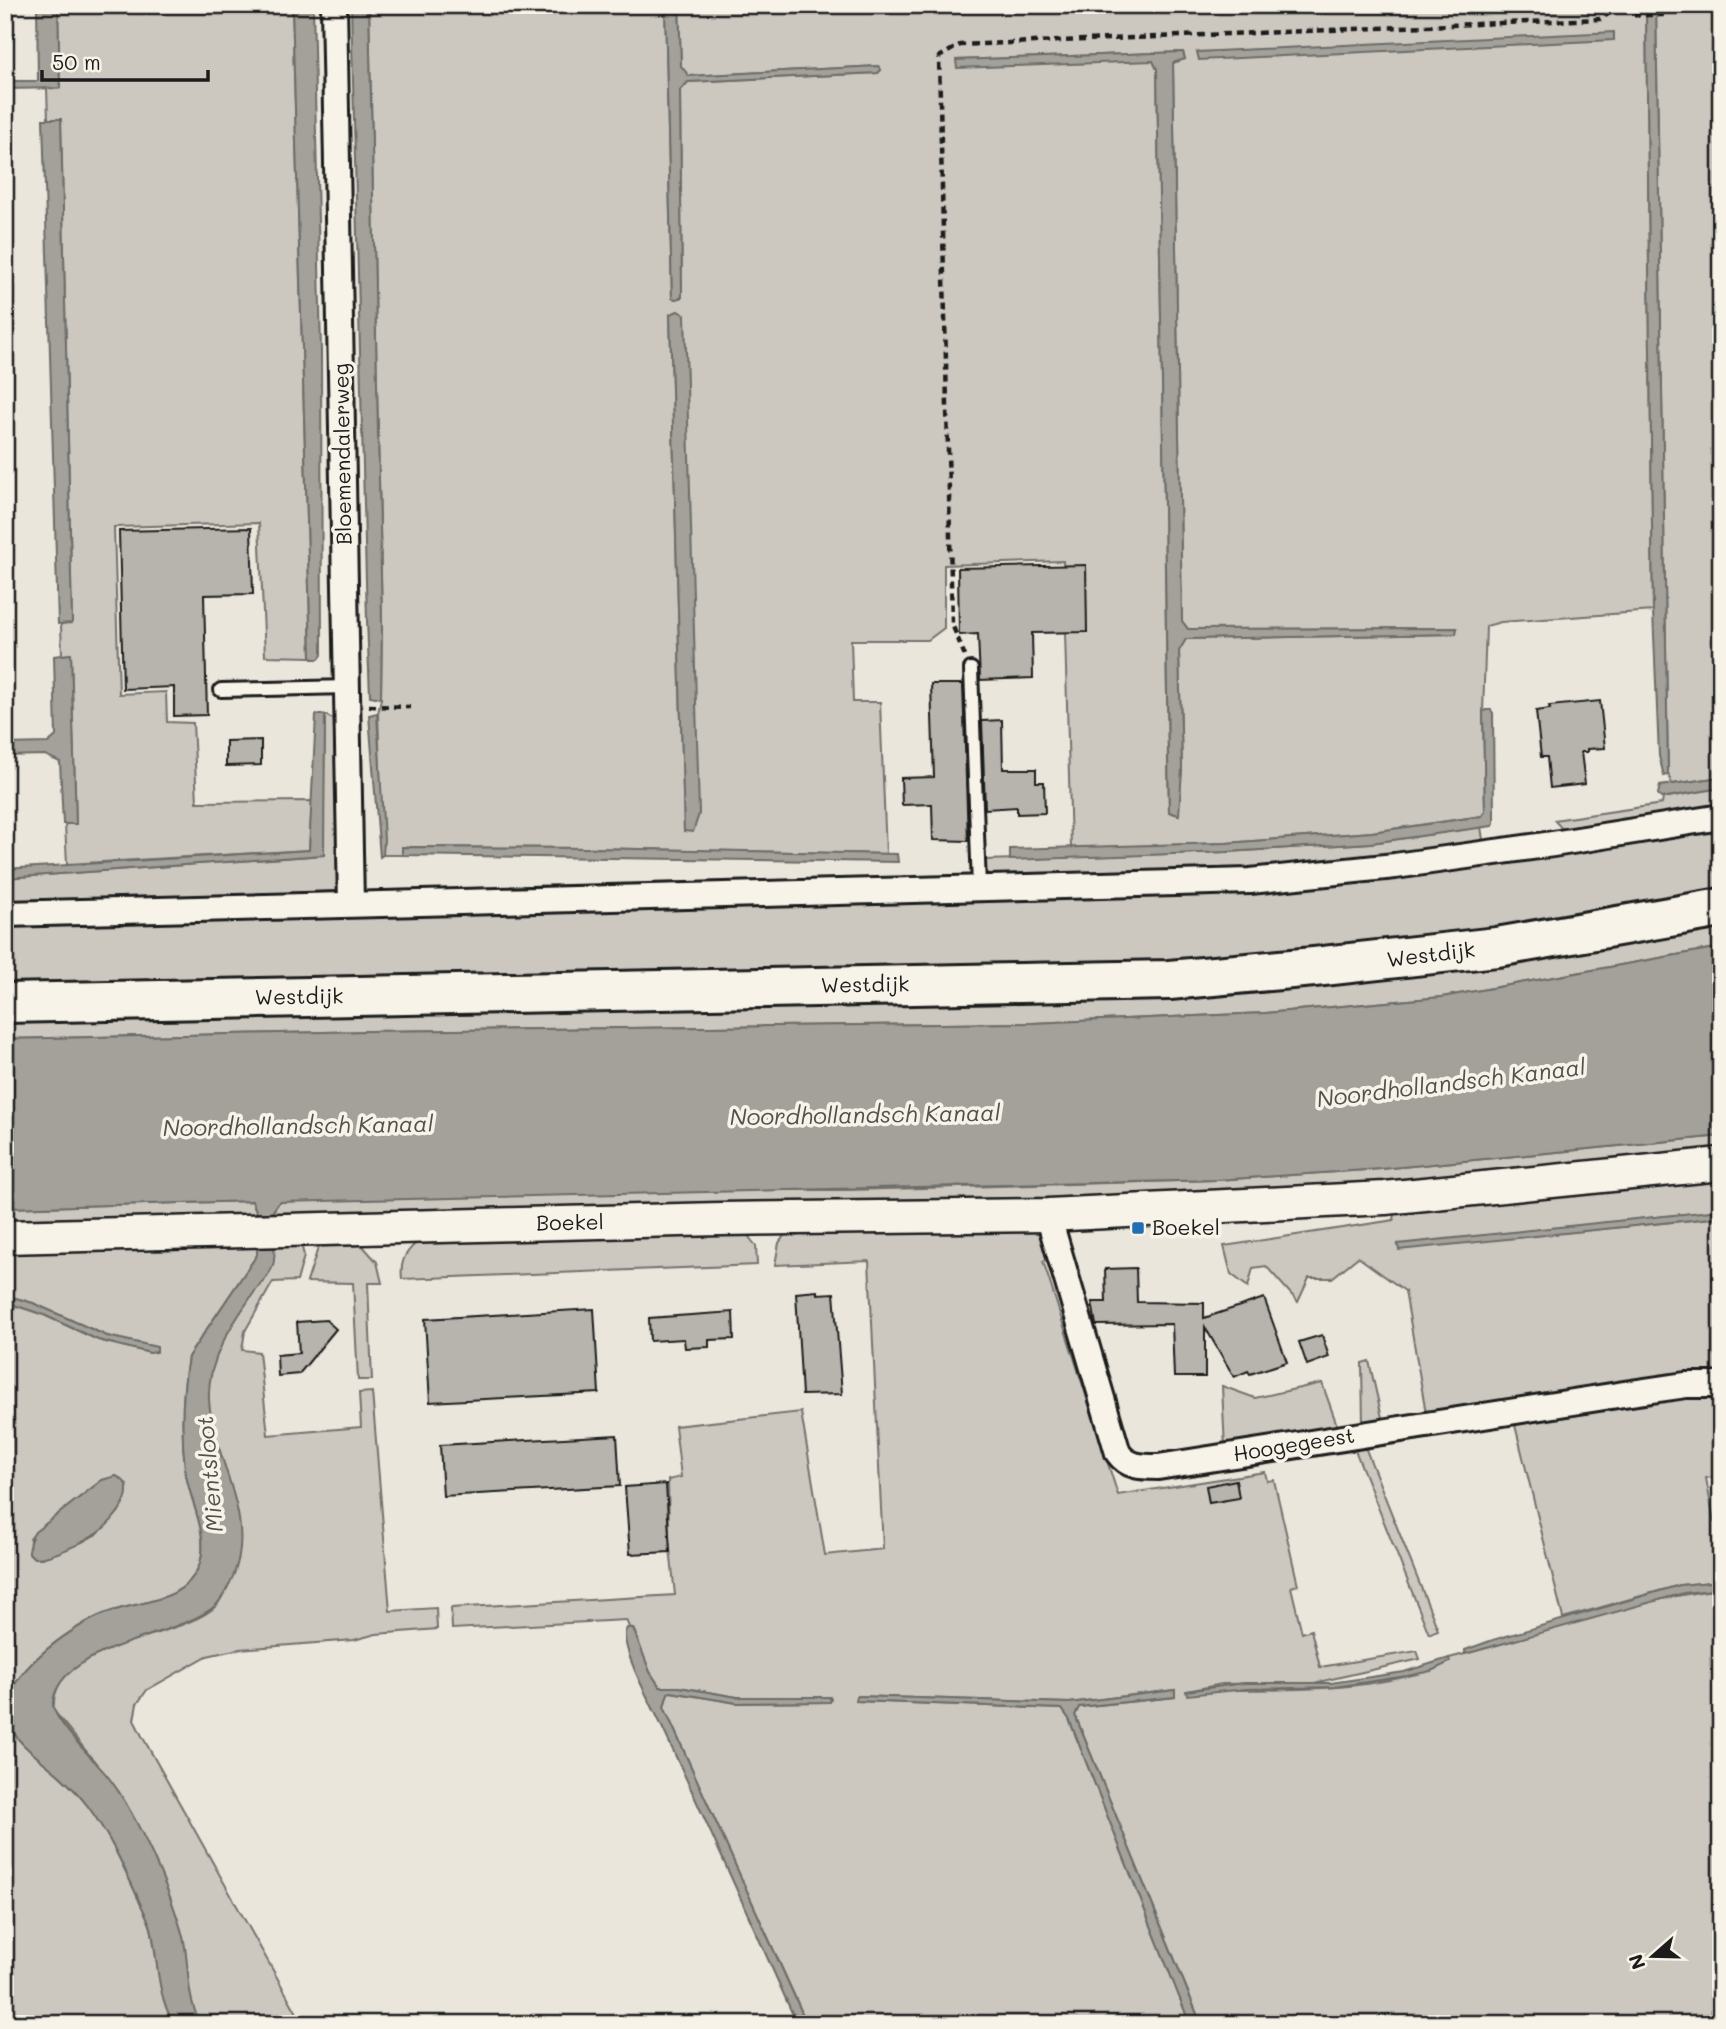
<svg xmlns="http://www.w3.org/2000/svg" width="1726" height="2029" font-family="Mali,sans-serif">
  <rect width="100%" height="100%" fill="#eae6dc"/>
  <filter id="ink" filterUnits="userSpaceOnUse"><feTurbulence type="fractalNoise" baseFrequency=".0143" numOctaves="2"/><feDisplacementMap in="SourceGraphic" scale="14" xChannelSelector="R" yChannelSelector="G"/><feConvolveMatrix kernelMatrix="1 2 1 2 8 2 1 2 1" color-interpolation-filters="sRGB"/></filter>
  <g filter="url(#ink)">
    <g fill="#ccc8c0" stroke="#74726e" stroke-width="2" fill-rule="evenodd">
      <path d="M 58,5 L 292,5 L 311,657 L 265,656 L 259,523 L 114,527 L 119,694 L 166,692 L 167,722 L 193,723 L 197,802 L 312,801 L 309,850 L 67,864 L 65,824 L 76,824 L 71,654 L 62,655 L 61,624 L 72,622 L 61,119 L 48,119 L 47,88 L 60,88 Z"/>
      <path d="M 369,5 L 665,5 L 672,298 L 676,299 L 682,297 L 680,91 L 688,82 L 878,73 L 881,70 L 878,66 L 689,76 L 681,66 L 679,5 L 911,5 L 911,10 L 920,12 L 921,5 L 1646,5 L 1653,611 L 1501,622 L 1486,626 L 1483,712 L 1485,811 L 1482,816 L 1372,832 L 1226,843 L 1071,848 L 1063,561 L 944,565 L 944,628 L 928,640 L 851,640 L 853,702 L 880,702 L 886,854 L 587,848 L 403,847 L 402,855 L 383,855 L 378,714 L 381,698 L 382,622 ZM 1183,52 L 1185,59 L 1173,62 L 1182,621 L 1188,629 L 1457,628 L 1455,634 L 1186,639 L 1179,650 L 1182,769 L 1178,815 L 1169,812 L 1168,761 L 1157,69 L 1153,61 L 956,60 ZM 678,311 L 685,316 L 684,831 L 670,315 Z"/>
      <path d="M 1656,5 L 1721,5 L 1721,777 L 1672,784 L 1668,773 Z"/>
      <path d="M 325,715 L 339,722 L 342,891 L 5,902 L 5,878 L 323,855 Z"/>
      <path d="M 1721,788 L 1721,807 L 1564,831 L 1554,820 L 1662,804 L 1663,798 Z"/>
      <path d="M 1721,826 L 1721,897 L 1280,961 L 5,991 L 5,922 L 1047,894 Z"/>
      <path d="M 1481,827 L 1484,846 L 1338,865 L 996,879 L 986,874 L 985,860 L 1227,852 L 1371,843 Z"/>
      <path d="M 1721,920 L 1721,947 L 1442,997 L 1265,1013 L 1032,1023 L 369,1031 L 5,1039 L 5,1015 L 633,1002 Z"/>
      <path d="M 1721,1136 L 1721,1152 L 1328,1191 L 1095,1203 L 271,1215 L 279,1202 L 295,1200 L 707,1190 L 849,1190 L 1217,1180 L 1381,1169 Z"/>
      <path d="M 1721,1175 L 1721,1210 L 1398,1245 L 1399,1249 L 1721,1217 L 1721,1379 L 1426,1413 L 1405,1291 L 1358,1257 L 1332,1278 L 1309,1278 L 1298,1302 L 1266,1266 L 1253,1268 L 1248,1287 L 1231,1274 L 1224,1246 L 1394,1220 L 1396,1207 Z"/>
      <path d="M 252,1201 L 258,1215 L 5,1226 L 5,1208 Z"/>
      <path d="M 1033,1225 L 1043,1231 L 1054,1258 L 1043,1261 L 1118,1495 L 1265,1472 L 1267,1481 L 1274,1480 L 1298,1585 L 1291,1587 L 1302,1633 L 1311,1630 L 1320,1667 L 1417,1651 L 1420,1659 L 1314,1683 L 1222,1684 L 1187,1691 C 1269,1688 1373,1696 1449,1662 L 1449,1658 C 1538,1636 1628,1600 1721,1589 L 1721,2024 L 1201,2024 L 1075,1715 L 1079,1707 L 1175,1697 L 1174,1690 L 1069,1703 L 858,1696 L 857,1701 L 1062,1709 L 1069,1719 L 1190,2024 L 807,2024 L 664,1707 L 668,1692 L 671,1692 L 737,1703 L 830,1702 L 830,1697 L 737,1697 L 679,1687 L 660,1687 L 650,1672 L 633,1628 L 629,1627 L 626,1620 L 452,1629 L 451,1608 L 675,1595 L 669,1539 L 668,1480 L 681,1477 L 675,1426 L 801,1412 L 825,1555 L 883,1549 L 869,1261 L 775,1265 L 779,1243 L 786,1233 Z"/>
      <path d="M 745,1232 L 756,1246 L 757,1265 L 402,1279 C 400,1263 404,1254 416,1243 Z"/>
      <path d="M 258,1240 L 257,1255 L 188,1357 C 182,1393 181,1432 185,1468 C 188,1499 211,1534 199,1566 C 183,1606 132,1600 99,1616 C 68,1630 6,1673 7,1711 C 7,1741 43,1759 62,1778 C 71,1786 80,1796 87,1805 C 109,1834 123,1865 138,1898 C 142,1909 150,1920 152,1932 C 158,1963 158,1995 174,2024 L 5,2024 L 5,1302 L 44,1315 L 98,1340 L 150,1353 L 156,1347 L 107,1336 L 33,1303 L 5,1295 L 5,1245 ZM 116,1476 L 127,1484 L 97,1534 L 42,1558 L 34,1558 L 29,1553 L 30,1539 L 36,1532 Z"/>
      <path d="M 273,1240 L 301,1243 L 304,1256 L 297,1281 L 273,1282 L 245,1331 L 242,1350 L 259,1352 L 268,1435 L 361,1427 L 359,1393 L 372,1392 L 390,1611 L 436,1608 L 437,1629 L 376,1634 L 354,1640 L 239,1649 L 207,1656 L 147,1690 L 137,1704 L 134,1720 L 142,1736 L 303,2024 L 201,2024 L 195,2014 L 189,1991 L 183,1937 L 166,1889 L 137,1824 L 119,1792 L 54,1711 C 47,1640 181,1642 217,1605 C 221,1600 224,1592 227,1586 C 263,1522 209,1462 208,1397 C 208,1359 233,1322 254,1292 C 261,1284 269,1276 272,1266 C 275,1258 273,1248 273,1240 Z"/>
      <path d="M 319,1245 L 362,1245 L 377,1262 L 382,1283 L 368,1283 L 372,1380 L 358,1380 L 353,1283 L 307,1282 Z"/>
      <path d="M 1369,1361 L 1383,1422 L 1363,1425 L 1362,1363 Z"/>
      <path d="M 1322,1383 L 1338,1428 L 1225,1449 L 1222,1386 L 1255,1398 Z"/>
      <path d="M 1721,1392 L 1721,1476 L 1706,1478 L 1714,1522 L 1721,1522 L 1721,1581 L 1680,1585 L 1563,1618 L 1514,1421 Z"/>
      <path d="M 1365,1447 L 1438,1630 L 1429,1634 L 1355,1450 Z"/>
    </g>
    <g fill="#a3a19a" stroke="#6d6c68" stroke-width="2">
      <path d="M 37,5 L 58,5 L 60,88 L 5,89 L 5,81 L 38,81 Z"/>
      <path d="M 292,5 L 313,5 L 321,351 L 322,655 L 319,659 L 312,659 L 311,655 Z"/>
      <path d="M 351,5 L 369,5 L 382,622 L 381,698 L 370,696 L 367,620 Z"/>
      <path d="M 665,5 L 679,5 L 681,66 L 689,76 L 878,66 L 881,70 L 878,73 L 688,82 L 680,91 L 682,297 L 676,299 L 672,298 Z"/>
      <path d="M 1646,5 L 1656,5 L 1668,775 L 1664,776 L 1659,756 L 1653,611 Z"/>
      <path d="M 1614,32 L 1614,40 L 1199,60 L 1197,52 Z"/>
      <path d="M 1183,52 L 1185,59 L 1173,63 L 1182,621 L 1188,629 L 1457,628 L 1456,634 L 1186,639 L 1179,651 L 1182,769 L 1179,815 L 1169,812 L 1157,69 L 1153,61 L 957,68 L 956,60 Z"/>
      <path d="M 43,119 L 61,119 L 72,623 L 58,624 Z"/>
      <path d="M 678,311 L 685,315 L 698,773 L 699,814 L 693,832 L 684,831 L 670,314 Z"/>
      <path d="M 71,654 L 76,824 L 63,824 L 60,762 L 45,755 L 5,756 L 5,744 L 48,743 L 56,736 L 54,656 Z"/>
      <path d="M 1486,710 L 1491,710 L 1493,713 L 1494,817 L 1494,824 L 1492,826 L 1371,843 L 1227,852 L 1010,860 L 1010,849 L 1226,843 L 1372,832 L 1482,816 L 1485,811 L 1483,712 Z"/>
      <path d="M 377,713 L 384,840 L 383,855 L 380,857 L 369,715 Z"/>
      <path d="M 316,715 L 325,715 L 324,855 L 5,878 L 5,869 L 309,850 Z"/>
      <path d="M 1721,777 L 1721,788 L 1661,798 L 1658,794 L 1660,786 Z"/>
      <path d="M 402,847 L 587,848 L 897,854 L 898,862 L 402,855 Z"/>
      <path d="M 1721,947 L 1721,1136 L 1381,1169 L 1217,1180 L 279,1202 C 277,1206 272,1211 271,1215 C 268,1232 279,1252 272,1268 C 267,1278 259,1285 253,1294 C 232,1324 207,1360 209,1399 C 212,1457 257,1515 234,1574 C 230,1584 222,1599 215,1606 C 178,1638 58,1645 53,1703 C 52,1721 97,1762 109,1778 C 138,1816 170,1890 183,1936 C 190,1966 185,1996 201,2024 L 174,2024 C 157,1995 158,1963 152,1932 C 150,1920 142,1909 138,1898 C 123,1865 109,1834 87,1805 C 80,1796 71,1786 62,1778 C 43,1759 7,1741 7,1711 C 6,1673 68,1630 99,1616 C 132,1600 183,1606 199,1566 C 211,1534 188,1499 185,1468 C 181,1432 182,1393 188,1357 L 257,1255 L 258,1215 L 252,1201 L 5,1208 L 5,1039 L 369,1031 L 1032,1023 L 1265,1013 L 1442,997 Z"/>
      <path d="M 1721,1210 L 1721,1217 L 1399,1250 L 1398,1244 Z"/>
      <path d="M 5,1295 L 33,1303 L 107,1336 L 157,1347 L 157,1352 L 150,1353 L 98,1340 L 44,1315 L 5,1302 Z"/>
      <path d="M 116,1476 C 143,1487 114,1521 99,1532 C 85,1542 50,1559 34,1558 L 29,1553 C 29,1544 30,1539 35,1532 L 102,1480 Z"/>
      <path d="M 1721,1581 L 1721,1589 L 1684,1593 L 1465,1654 L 1465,1650 L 1493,1640 L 1680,1585 Z"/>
      <path d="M 627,1628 L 633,1628 L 650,1672 L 660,1687 L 679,1687 L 737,1697 L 828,1697 L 831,1699 L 830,1702 L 737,1703 L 671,1692 L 668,1693 L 664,1707 L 807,2024 L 797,2024 C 751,1921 705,1818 657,1716 C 649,1700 617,1642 627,1628 Z"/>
      <path d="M 1449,1658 L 1450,1662 L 1431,1671 L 1407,1676 L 1334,1687 L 1247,1689 L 1187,1695 L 1186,1691 L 1244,1683 L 1331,1683 L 1404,1672 Z"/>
      <path d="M 1175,1690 L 1175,1697 L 1079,1707 L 1075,1715 L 1201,2024 L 1190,2024 L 1069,1719 L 1062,1709 L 856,1701 L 857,1696 L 1069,1703 Z"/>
    </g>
    <g fill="#b6b4ac" stroke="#1c1c1c" stroke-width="2">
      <path d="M 251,528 L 253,594 L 204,595 L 207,715 L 174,716 L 174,687 L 123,689 L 119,531 Z"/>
      <path d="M 1086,565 L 1087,632 L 1032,633 L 1033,678 L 980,680 L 978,634 L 959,635 L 958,568 Z"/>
      <path d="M 931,684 L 963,684 L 968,841 L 933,840 L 932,804 L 902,805 L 901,778 L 934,777 Z"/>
      <path d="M 1600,701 L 1605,748 L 1587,749 L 1587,752 L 1581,752 L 1585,784 L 1550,788 L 1547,757 L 1541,757 L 1536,711 L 1550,709 L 1549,706 Z"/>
      <path d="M 1002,720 L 1003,769 L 1036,769 L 1036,782 L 1044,782 L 1045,813 L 1017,814 L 1017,807 L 985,809 L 982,721 Z"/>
      <path d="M 261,740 L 261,765 L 226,766 L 226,741 Z"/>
      <path d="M 1136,1268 L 1137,1302 L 1204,1303 L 1204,1318 L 1264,1298 L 1287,1362 L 1250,1374 L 1248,1371 L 1234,1377 L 1205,1327 L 1205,1377 L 1174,1377 L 1172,1324 L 1096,1325 L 1092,1302 L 1106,1302 L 1105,1269 Z"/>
      <path d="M 817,1291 L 817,1294 L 834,1293 L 842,1394 L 802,1395 L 796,1293 Z"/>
      <path d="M 594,1309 L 599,1393 L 430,1402 L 425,1319 Z"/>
      <path d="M 733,1312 L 734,1339 L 709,1340 L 709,1347 L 685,1348 L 684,1339 L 650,1341 L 649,1318 Z"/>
      <path d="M 326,1320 L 336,1329 L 299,1374 L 278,1376 L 277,1355 L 299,1353 L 297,1322 Z"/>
      <path d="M 1322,1335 L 1329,1357 L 1307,1365 L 1299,1342 Z"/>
      <path d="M 617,1435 L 620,1486 L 443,1496 L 440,1445 Z"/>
      <path d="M 1236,1480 L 1239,1498 L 1209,1503 L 1206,1486 Z"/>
      <path d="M 666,1484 L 670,1552 L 630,1554 L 625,1487 Z"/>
    </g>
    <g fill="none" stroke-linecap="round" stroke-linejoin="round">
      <defs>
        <g id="service">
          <path d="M 971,669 L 979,887"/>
          <path d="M 221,690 L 347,687"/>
        </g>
        <g id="minor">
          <path d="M 334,5 L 351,904"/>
          <path d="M 5,914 L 1250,881 L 1395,866 L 1553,844 L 1721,817"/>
          <path d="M 1048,1215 L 1118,1453 C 1128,1467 1141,1467 1158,1467 L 1624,1394 L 1686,1385 L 1721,1385"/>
        </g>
        <path id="tertiary" d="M 5,1237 L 720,1219 L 1048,1215 L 1385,1198 L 1721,1164"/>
        <path id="primary" d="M 5,1003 L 1169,980 L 1314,967 L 1497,947 L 1721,908"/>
      </defs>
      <use href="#service" stroke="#1c1c1c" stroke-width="18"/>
      <use href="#minor" stroke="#1c1c1c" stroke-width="30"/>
      <use href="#tertiary" stroke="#1c1c1c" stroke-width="37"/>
      <use href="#primary" stroke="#1c1c1c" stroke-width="44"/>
      <g stroke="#1c1c1c" stroke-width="4.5" stroke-dasharray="7 5" stroke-linecap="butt">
        <path d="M 1623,7 L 1637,15 L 1666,15"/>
        <path d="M 965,656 L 952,624 L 939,57 L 960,45 L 1600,19 L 1624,5"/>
        <path d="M 369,706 L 410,707"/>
      </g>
      <use href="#service" stroke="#f7f3e8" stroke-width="12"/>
      <use href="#minor" stroke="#f7f3e8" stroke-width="24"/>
      <use href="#tertiary" stroke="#f7f3e8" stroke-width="32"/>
      <use href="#primary" stroke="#f7f3e8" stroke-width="38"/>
    </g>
  </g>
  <rect fill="#1f6fb2" stroke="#f7f3e8" stroke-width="2.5" x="1131" y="1221" width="14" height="14" rx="3.5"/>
  <g text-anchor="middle" stroke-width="7" stroke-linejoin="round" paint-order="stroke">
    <g font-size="21" fill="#1c1c1c" stroke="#f7f3e8">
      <text transform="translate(343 454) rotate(-91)" y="7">Bloemendalerweg</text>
      <text transform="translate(1431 955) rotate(-7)" y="7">Westdijk</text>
      <text transform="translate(865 985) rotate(-1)" y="7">Westdijk</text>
      <text transform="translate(299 997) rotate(-1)" y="7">Westdijk</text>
      <text transform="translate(570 1223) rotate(-1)" y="7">Boekel</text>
      <text transform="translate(1294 1445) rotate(-9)" y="7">Hoogegeest</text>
    </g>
    <g font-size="21" fill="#1c1c1c" stroke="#f7f3e8" text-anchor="start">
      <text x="1152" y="1235">Boekel</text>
    </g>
    <g font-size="23" font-style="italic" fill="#52514e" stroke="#f7f3e8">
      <text transform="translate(1451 1083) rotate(-7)" y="8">Noordhollandsch Kanaal</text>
      <text transform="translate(865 1115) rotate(-1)" y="8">Noordhollandsch Kanaal</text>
      <text transform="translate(298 1126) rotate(-1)" y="8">Noordhollandsch Kanaal</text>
      <text transform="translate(210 1474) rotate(-95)" y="8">Mientsloot</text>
    </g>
  </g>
  <rect width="1726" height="2029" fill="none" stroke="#f7f3e8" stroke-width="28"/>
  <rect x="14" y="14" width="1698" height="2001" fill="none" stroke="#1c1c1c" stroke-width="2.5" filter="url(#ink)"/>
  <g transform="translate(1653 1956) rotate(250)" stroke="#f7f3e8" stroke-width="5" paint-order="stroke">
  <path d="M0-5L12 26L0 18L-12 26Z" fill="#1c1c1c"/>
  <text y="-10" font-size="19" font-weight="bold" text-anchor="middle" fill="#1c1c1c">N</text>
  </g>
  <path d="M42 70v10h166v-10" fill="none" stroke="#1c1c1c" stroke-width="3.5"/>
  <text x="52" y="70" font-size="21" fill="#1c1c1c" stroke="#f7f3e8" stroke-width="5" paint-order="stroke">50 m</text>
</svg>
